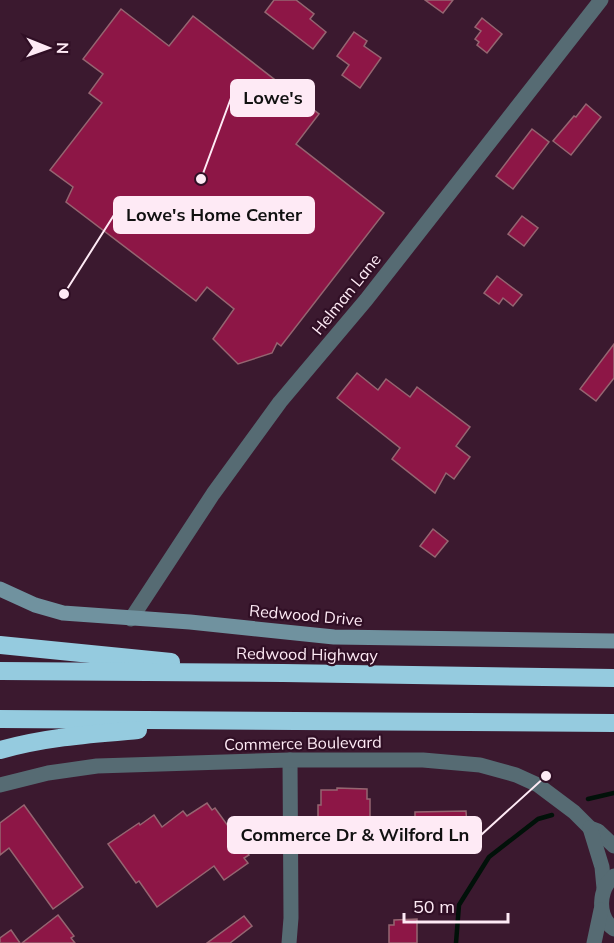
<svg xmlns="http://www.w3.org/2000/svg" width="614" height="943" font-family="Mulish,sans-serif">
  <rect width="100%" height="100%" fill="#3b192f"/>
  <g fill="none" stroke-linecap="round" stroke-linejoin="round">
    <g stroke="#011109" stroke-width="4.5">
      <path d="M 588,799 L 614,793"/>
      <path d="M 456,943 L 459,905 L 489,857 L 538,819 L 552,815"/>
    </g>
  </g>
  <g fill="#8d1646" stroke="#956571" stroke-width="1.5">
    <path d="M 274,0 L 296,0 L 314,14 L 310,19 L 326,32 L 313,49 L 265,12 Z"/>
    <path d="M 425,0 L 453,0 L 443,13 Z"/>
    <path d="M 121,9 L 169,46 L 193,16 L 319,114 L 296,144 L 384,213 L 281,346 L 277,343 L 272,353 L 238,364 L 213,339 L 234,309 L 207,287 L 196,301 L 66,202 L 73,187 L 50,170 L 102,103 L 89,93 L 103,74 L 83,59 Z"/>
    <path d="M 482,18 L 502,34 L 487,53 L 477,45 L 479,42 L 475,39 L 481,31 L 475,27 Z"/>
    <path d="M 354,32 L 367,41 L 364,46 L 381,58 L 360,88 L 342,75 L 349,65 L 337,56 Z"/>
    <path d="M 586,104 L 601,117 L 571,155 L 553,141 L 574,116 L 576,117 Z"/>
    <path d="M 532,129 L 549,142 L 513,189 L 496,176 Z"/>
    <path d="M 522,216 L 538,228 L 524,246 L 508,234 Z"/>
    <path d="M 497,276 L 522,295 L 513,306 L 503,298 L 499,304 L 484,293 Z"/>
    <path d="M 614,344 L 614,378 L 596,401 L 580,389 Z"/>
    <path d="M 357,373 L 378,390 L 386,379 L 410,397 L 417,387 L 470,427 L 456,446 L 470,457 L 454,479 L 446,473 L 435,493 L 392,459 L 400,448 L 337,398 Z"/>
    <path d="M 433,529 L 448,541 L 435,557 L 420,546 Z"/>
    <path d="M 337,788 L 367,789 L 367,799 L 370,799 L 370,831 L 329,831 L 329,825 L 318,825 L 318,805 L 321,805 L 321,790 L 337,790 Z"/>
    <path d="M 207,803 L 212,810 L 215,808 L 249,855 L 244,858 L 248,863 L 224,880 L 214,866 L 157,907 L 139,881 L 136,883 L 108,844 L 139,823 L 140,825 L 154,815 L 162,827 L 183,811 L 187,816 Z"/>
    <path d="M 24,805 L 83,887 L 53,909 L 9,848 L 0,855 L 0,823 Z"/>
    <path d="M 466,811 L 467,826 L 444,828 L 444,840 L 439,840 L 439,844 L 432,844 L 433,849 L 415,849 L 415,839 L 383,841 L 382,825 L 415,824 L 415,812 Z"/>
    <path d="M 58,915 L 74,936 L 71,938 L 75,943 L 22,943 Z"/>
    <path d="M 244,916 L 252,926 L 230,943 L 207,943 Z"/>
    <path d="M 417,919 L 417,943 L 389,943 L 389,925 L 394,925 L 394,920 Z"/>
    <path d="M 11,930 L 20,943 L 0,943 L 0,938 Z"/>
  </g>
  <g fill="none" stroke-linecap="round" stroke-linejoin="round">
    <g stroke="#566b73" stroke-width="15">
      <path d="M 131,619 L 213,494 L 280,402 L 366,300 L 601,0"/>
      <path d="M 289,943 L 291,918 L 290,760"/>
    </g>
    <g stroke="#566b73" stroke-width="15">
      <path d="M 0,785 L 48,773 L 97,766 L 290,760 L 423,760 L 480,765 L 516,775 L 538,785 L 574,812 L 590,828 L 598,831 L 614,846"/>
      <path d="M 590,828 L 602,867 L 604,888"/>
      <path d="M 614,876 C 599,889 596,916 614,929"/>
      <path d="M 594,943 L 601,910"/>
    </g>
    <path stroke="#70929f" stroke-width="15" d="M 0,589 L 35,605 L 63,613 L 190,622 L 334,637 L 614,641"/>
    <g stroke="#95cbdf" stroke-width="18">
      <path d="M 0,645 L 171,662"/>
      <path d="M 0,671 L 283,673 L 614,678"/>
      <path d="M 0,719 L 614,723"/>
      <path d="M 0,750 C 46,737 91,734 138,730"/>
    </g>
  </g>
  <g text-anchor="middle" stroke-width="4.5" stroke-linejoin="round" paint-order="stroke">
    <g font-size="16" fill="#feeaf5" stroke="#300f25">
      <text transform="translate(346 294) rotate(-51)" y="6">Helman Lane</text>
      <text transform="translate(306 615) rotate(5)" y="6">Redwood Drive</text>
      <text transform="translate(307 654) rotate(1)" y="6">Redwood Highway</text>
      <text transform="translate(303 743) rotate(-1)" y="6">Commerce Boulevard</text>
    </g>
  </g>
  <path fill="none" stroke="#feeaf5" stroke-width="2" d="M201 179L231 98M64 294L114 215M546 776L481 835"/>
  <g fill="#feeaf5" stroke="#300f25" stroke-width="2">
    <circle cx="201" cy="179" r="6"/>
    <circle cx="64" cy="294" r="6"/>
    <circle cx="546" cy="776" r="6"/>
  </g>
  <g fill="#feeaf5" stroke="#feeaf5" stroke-width="2">
    <rect x="231" y="80" width="83" height="36" rx="6"/>
    <rect x="114" y="197" width="200" height="36" rx="6"/>
    <rect x="228" y="817" width="253" height="36" rx="6"/>
  </g>
  <g font-size="18" text-anchor="middle" font-weight="bold" fill="#111">
    <text x="273" y="104">Lowe's</text>
    <text x="214" y="221">Lowe's Home Center</text>
    <text x="355" y="841">Commerce Dr &amp; Wilford Ln</text>
  </g>
  <g transform="translate(48 48) rotate(91)" stroke="#300f25" stroke-width="4.5" paint-order="stroke">
  <path d="M0-4.5L10 22L0 15L-10 22Z" fill="#feeaf5"/>
  <text y="-9" font-size="16" font-weight="bold" text-anchor="middle" fill="#feeaf5">N</text>
  </g>
  <path d="M404 913v9h104v-9" fill="none" stroke="#feeaf5" stroke-width="3"/>
  <text x="413" y="913" font-size="18" fill="#feeaf5" stroke="#300f25" stroke-width="4.5" paint-order="stroke">50 m</text>
</svg>
